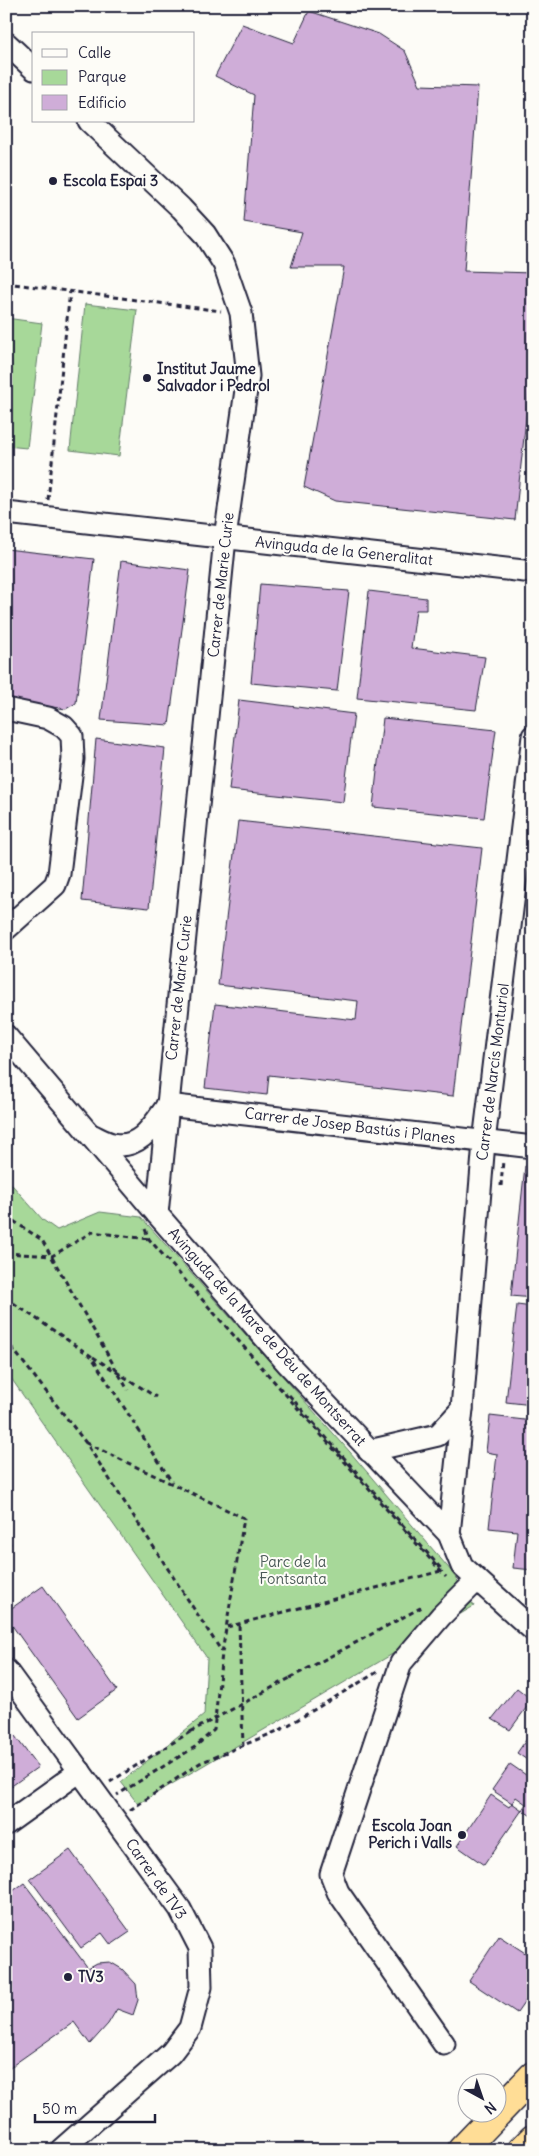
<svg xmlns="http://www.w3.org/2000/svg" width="539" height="2156" font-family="Delius,sans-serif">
  <rect width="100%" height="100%" fill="#fdfcf7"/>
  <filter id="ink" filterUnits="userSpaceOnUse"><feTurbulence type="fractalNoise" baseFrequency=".02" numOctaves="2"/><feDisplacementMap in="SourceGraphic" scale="10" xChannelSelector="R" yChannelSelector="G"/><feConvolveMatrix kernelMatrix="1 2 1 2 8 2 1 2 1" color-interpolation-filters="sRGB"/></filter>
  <g filter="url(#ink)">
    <g fill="#a7d899" stroke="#647d6a">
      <path d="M 85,304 L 137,310 L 119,456 L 70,450 Z"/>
      <path d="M 6,318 L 42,323 L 27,448 L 6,446 Z"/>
      <path d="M 6,1178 L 43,1220 L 57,1230 L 100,1212 L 141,1217 L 350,1452 L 452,1572 L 474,1606 L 138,1804 L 121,1782 L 204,1715 L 207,1658 L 6,1371 Z"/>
    </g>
    <g fill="#cfadd8" stroke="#22223b">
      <path d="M 309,11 L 379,34 L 405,51 L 420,85 L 478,87 L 464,271 L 533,273 L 533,354 L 515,520 L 335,501 L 304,487 L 344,267 L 291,267 L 302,232 L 244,222 L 254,95 L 215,76 L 242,24 L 294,43 Z"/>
      <path d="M 6,549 L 94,559 L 76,703 L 66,709 L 6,700 Z"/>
      <path d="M 121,561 L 190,570 L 169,725 L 101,720 Z"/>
      <path d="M 260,584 L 349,591 L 337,691 L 251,683 Z"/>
      <path d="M 369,591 L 426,598 L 426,610 L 416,610 L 411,648 L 485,657 L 476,710 L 357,698 Z"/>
      <path d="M 239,700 L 354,714 L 343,802 L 229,790 Z"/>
      <path d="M 383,718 L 496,730 L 484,818 L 373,807 Z"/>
      <path d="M 96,739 L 165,748 L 149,908 L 82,901 Z"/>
      <path d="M 238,821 L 482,848 L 453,1096 L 269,1075 L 267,1095 L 205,1088 L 215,1004 L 356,1020 L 358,1001 L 218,985 Z"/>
      <path d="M 525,1166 L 533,1167 L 533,1298 L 511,1296 Z"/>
      <path d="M 517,1305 L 533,1307 L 533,1405 L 506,1402 Z"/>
      <path d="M 490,1416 L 533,1421 L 533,1570 L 513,1568 L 517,1531 L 489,1528 L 497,1454 L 486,1452 Z"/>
      <path d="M 6,1537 L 11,1544 L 6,1548 Z"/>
      <path d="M 43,1586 L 117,1690 L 78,1718 L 6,1617 L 6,1612 Z"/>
      <path d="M 517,1688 L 532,1700 L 510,1730 L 492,1719 Z"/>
      <path d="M 6,1724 L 38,1767 L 6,1790 Z"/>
      <path d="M 533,1730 L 533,1764 L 517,1753 Z"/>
      <path d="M 510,1764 L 526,1775 L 533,1764 L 533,1817 L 522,1810 L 526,1804 L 516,1797 L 512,1803 L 492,1790 Z"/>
      <path d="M 491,1795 L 509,1807 L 512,1803 L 522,1810 L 484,1865 L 457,1846 Z"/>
      <path d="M 70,1850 L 130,1932 L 111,1945 L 102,1933 L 81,1948 L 30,1879 Z"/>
      <path d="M 24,1883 L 88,1968 L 97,1963 L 110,1962 L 122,1969 L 136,1984 L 138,2000 L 133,2015 L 117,2009 L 108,2024 L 90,2044 L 74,2022 L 6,2070 L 6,1896 Z"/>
      <path d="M 499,1936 L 533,1958 L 533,1990 L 517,2013 L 469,1981 Z"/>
    </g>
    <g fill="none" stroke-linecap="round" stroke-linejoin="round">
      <defs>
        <g id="minor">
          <path d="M 6,43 L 34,69"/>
          <path d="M 89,121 L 181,208 L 205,234 L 224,264 L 241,313 L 248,376 L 225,538 L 157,1214"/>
          <path d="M 6,513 L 533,572"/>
          <path d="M 6,709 L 48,718 L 64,727 L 72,736 L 73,759 L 59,874 L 55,885 L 6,929"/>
          <path d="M 6,1036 L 157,1214 L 288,1364 L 449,1534 L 462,1566 L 533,1630"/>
          <path d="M 167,1105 L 533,1147"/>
          <path d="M 91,1135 C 98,1138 106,1143 113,1144 C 140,1150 154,1124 167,1106"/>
          <path d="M 369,1451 L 438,1435 L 462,1409"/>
          <path d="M 449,1534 L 462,1409 L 484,1142 L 533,736"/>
          <path d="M 6,1670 L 180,1909 L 200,1948 L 201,1987 L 190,2028 L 171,2053 L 61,2150"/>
          <path d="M 6,1824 L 80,1771"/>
          <path d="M 444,2044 L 338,1892 L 331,1874 L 401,1663 L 441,1616 L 477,1580"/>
        </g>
        <g id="highway">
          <path d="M 462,2150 L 533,2076"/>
          <path d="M 522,2150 L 533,2139"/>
        </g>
      </defs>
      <use href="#minor" stroke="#22223b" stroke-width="25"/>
      <use href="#highway" stroke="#22223b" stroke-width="31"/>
      <g stroke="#22223b" stroke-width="3" stroke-dasharray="5 4" stroke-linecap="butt">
        <path d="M 6,283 L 221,311"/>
        <path d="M 48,500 L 70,291"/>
        <path d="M 501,1186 L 503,1160"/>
        <path d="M 6,1216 L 42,1240 L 128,1390"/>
        <path d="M 145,1229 L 149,1239 L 446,1577"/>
        <path d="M 6,1253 L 52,1256 L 92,1232 L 149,1239"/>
        <path d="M 6,1298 L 91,1356 L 172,1482"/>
        <path d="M 6,1340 L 86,1443 L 222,1652"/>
        <path d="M 93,1357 L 156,1397"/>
        <path d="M 289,1395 L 443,1571"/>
        <path d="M 86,1443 L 244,1518 L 222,1653 L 214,1730 L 195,1747 L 117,1795"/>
        <path d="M 239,1625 L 243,1746"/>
        <path d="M 227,1627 L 441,1571"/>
        <path d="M 290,1678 L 424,1606"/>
        <path d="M 110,1782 L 190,1732"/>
        <path d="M 130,1810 L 200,1763 L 280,1730 L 379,1671"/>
      </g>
      <use href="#minor" stroke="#fdfcf7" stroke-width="21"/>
      <use href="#highway" stroke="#ffdd96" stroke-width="28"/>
      <path stroke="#22223b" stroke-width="3" stroke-dasharray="5 4" stroke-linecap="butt" d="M 190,1732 L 290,1678"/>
    </g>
  </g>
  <g fill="#22223b" stroke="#fdfcf7" stroke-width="2">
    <circle cx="53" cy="181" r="5"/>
    <circle cx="147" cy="378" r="5"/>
    <circle cx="462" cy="1835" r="5"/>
    <circle cx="68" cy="1977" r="5"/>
  </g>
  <g text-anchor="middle" stroke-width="4" stroke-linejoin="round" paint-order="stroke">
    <g font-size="15" font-weight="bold" fill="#22223b" stroke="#fdfcf7" text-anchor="start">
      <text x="63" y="186">Escola Espai 3</text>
      <text x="157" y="374">Institut Jaume<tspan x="157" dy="17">Salvador i Pedrol</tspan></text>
      <text x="452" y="1831" text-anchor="end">Escola Joan<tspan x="452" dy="17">Perich i Valls</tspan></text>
      <text x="78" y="1982">TV3</text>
    </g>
    <g font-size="15" fill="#22223b" stroke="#fdfcf7">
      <text transform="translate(344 551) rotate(6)" y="5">Avinguda de la Generalitat</text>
      <text transform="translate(221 585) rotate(-84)" y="5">Carrer de Marie Curie</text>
      <text transform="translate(179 988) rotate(-84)" y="5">Carrer de Marie Curie</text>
      <text transform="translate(493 1072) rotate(-83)" y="5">Carrer de Narcís Monturiol</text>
      <text transform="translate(350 1126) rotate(7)" y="5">Carrer de Josep Bastús i Planes</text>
      <text transform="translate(267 1337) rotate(48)" y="5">Avinguda de la Mare de Déu de Montserrat</text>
      <text transform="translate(156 1879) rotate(55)" y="5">Carrer de TV3</text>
    </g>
    <g font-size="15" fill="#4a5957" stroke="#fdfcf7">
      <text x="293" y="1567">Parc de la<tspan x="293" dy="17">Fontsanta</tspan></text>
    </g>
  </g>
  <rect width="539" height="2156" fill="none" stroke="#fdfcf7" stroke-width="25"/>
  <rect x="12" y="12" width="514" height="2131" fill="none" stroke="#22223b" stroke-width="2" filter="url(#ink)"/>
  <rect x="32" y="32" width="162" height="90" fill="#fdfcf7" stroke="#a5a5ac"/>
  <rect x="42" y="49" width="25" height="8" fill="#fdfcf7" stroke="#a5a5ac"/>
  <text x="78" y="58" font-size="15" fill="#22223b">Calle</text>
  <rect x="42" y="70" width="25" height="15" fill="#a7d899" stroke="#a5a5ac"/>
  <text x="78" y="82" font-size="15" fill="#22223b">Parque</text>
  <rect x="42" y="95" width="25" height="15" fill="#cfadd8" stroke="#a5a5ac"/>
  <text x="78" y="108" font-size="15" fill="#22223b">Edificio</text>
  <g transform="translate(482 2098) rotate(140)"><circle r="24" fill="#fdfcf7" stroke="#a5a5ac"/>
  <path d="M0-4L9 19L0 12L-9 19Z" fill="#22223b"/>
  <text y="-8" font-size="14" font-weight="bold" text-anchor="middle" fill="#22223b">N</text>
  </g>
  <path d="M35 2114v8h120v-8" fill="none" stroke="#22223b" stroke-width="2.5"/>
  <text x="42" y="2114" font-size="15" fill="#22223b" stroke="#fdfcf7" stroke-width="4" paint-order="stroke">50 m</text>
</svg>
